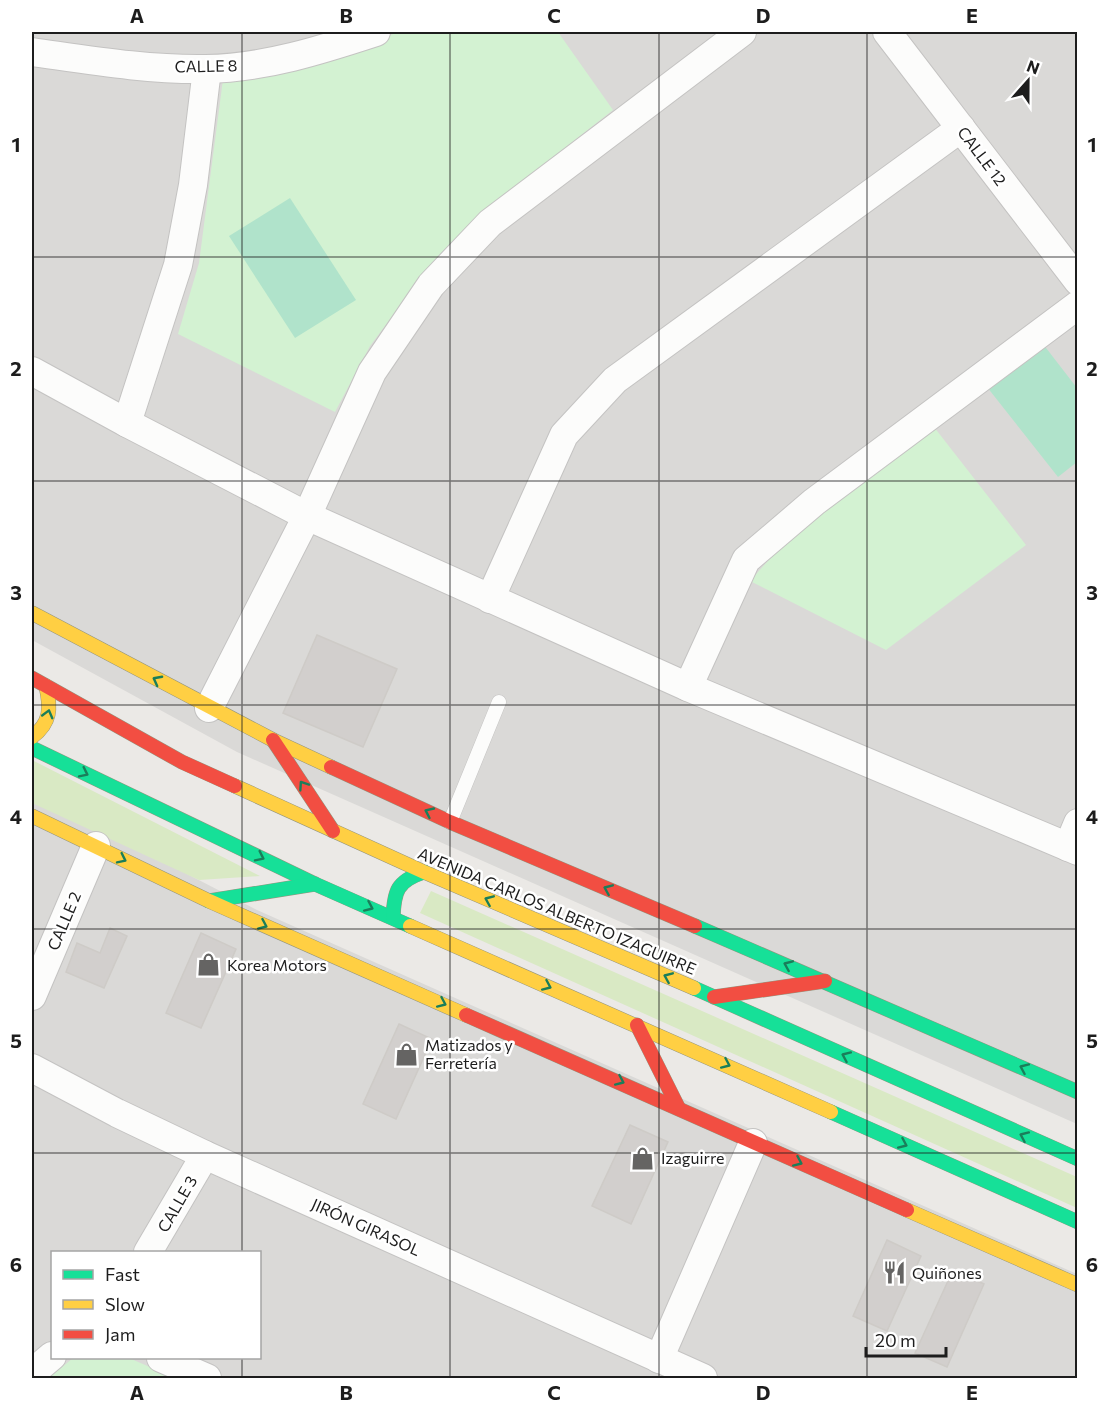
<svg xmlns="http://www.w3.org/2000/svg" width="1109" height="1410" font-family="Commissioner,sans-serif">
  <rect width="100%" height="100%" fill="#ebe9e6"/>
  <g fill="#dad9d7" fill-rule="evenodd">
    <path d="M 32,32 L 1077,32 L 1077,1124 L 237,752 L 32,640 Z"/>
    <path d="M 32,794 L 257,910 L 1077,1274 L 1077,1378 L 32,1378 ZM 52,1252 L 260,1252 L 260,1358 L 52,1358 Z"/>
  </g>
  <g fill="#d9e9c4">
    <path d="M 32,760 L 260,876 L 199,880 L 32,803 Z"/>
    <path d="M 431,891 L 1077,1177 L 1077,1208 L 420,913 Z"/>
  </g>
  <g fill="#d3f2d2">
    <path d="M 398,32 L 558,32 L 613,110 L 487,209 L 430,266 L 370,346 L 335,412 L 178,334 L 199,263 L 223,79 L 335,58 Z"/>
    <path d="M 934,427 L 1026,545 L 886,650 L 750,581 L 784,543 Z"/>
    <path d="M 73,1358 L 129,1358 L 175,1378 L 49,1378 Z"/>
  </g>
  <g fill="#b0e3cb">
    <path d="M 290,198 L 356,300 L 295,338 L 229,236 Z"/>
    <path d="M 1043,344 L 1077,388 L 1077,462 L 1058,477 L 987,387 Z"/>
  </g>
  <g fill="#d2cfcd" stroke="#cecbc7" stroke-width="1.5">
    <path d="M 317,635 L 397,669 L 363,747 L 283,713 Z"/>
    <path d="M 110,928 L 127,936 L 104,988 L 66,972 L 77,943 L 100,953 Z"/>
    <path d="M 201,933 L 236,949 L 201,1028 L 166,1013 Z"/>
    <path d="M 399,1024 L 432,1039 L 396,1119 L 363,1104 Z"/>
    <path d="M 630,1125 L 668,1142 L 631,1224 L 592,1206 Z"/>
    <path d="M 887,1240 L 921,1256 L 887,1331 L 853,1316 Z"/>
    <path d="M 953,1270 L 984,1284 L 947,1367 L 915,1353 Z"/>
  </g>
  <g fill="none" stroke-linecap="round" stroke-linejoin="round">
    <defs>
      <path id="lane" d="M 450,822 L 499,702"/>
      <g id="street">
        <path d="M 887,32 L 1078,281"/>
        <path d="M 32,52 C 89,60 147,70 206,69 C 265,68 321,50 376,32"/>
        <path d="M 32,371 L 127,423 L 307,516 L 688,687 L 1078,851"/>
        <path d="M 127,423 L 178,265 L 193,185 L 207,69"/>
        <path d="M 490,599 L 564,435 L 615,380 L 961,128"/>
        <path d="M 688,687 L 746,560 L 814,502 L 1078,305"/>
        <path d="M 209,708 L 307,516 L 372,372 L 431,285 L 490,223 L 742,32"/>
        <path d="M 1068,847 L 1078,823"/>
        <path d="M 32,996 L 96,846"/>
        <path d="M 32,1068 L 117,1113 L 205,1155 L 703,1378"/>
        <path d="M 148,1252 L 205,1155"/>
        <path d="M 161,1358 L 207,1378"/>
        <path d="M 659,1359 L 753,1143"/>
        <path d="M 32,1373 L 52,1356"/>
      </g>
      <g id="fast">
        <path d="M 32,748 L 315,884 L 410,926"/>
        <path d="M 209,901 L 315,884"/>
        <path d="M 393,918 C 394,891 397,881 424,872"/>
        <path d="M 695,926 L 1078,1092"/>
        <path d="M 694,988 L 1078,1159"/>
        <path d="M 831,1112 L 1078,1222"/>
      </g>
      <g id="slow">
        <path d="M 32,613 L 273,740 L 331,767"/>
        <path d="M 32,737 C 51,723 51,708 46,686"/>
        <path d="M 235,786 L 424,872 L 694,988"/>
        <path d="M 32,816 L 209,901 L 466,1015"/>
        <path d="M 410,926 L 831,1112"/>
        <path d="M 907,1210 L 1078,1285"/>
      </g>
      <g id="jam">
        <path d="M 32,678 L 182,762 L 235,786"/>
        <path d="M 273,740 L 333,831"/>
        <path d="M 331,767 L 450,822 L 695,926"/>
        <path d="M 714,997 L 825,981"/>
        <path d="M 466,1015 L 907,1210"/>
        <path d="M 637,1025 L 678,1107"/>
      </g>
    </defs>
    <use href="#lane" stroke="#c4c3c2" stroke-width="15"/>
    <use href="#street" stroke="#c4c3c2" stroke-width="30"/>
    <use href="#fast" stroke="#94957e" stroke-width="15"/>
    <use href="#slow" stroke="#94957e" stroke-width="15"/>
    <use href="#jam" stroke="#94957e" stroke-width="15"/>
    <use href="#lane" stroke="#fcfcfb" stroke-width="14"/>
    <use href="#street" stroke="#fcfcfb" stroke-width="28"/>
    <use href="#fast" stroke="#16e098" stroke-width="14"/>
    <use href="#slow" stroke="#ffcf43" stroke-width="14"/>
    <use href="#jam" stroke="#f24e42" stroke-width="14"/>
  </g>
  <defs><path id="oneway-chevron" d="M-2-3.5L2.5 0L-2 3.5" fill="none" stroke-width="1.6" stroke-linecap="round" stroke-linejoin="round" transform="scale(1.5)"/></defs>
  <g stroke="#1a7e5a">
    <use href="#oneway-chevron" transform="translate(157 680) rotate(-152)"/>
    <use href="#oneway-chevron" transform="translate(48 714) rotate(-75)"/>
    <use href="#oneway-chevron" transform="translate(84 773) rotate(26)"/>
    <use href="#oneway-chevron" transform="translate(303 785) rotate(-124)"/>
    <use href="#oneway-chevron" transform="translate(429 812) rotate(-155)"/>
    <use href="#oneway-chevron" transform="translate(260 857) rotate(26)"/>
    <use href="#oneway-chevron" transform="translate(122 859) rotate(26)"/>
    <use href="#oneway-chevron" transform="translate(608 889) rotate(-157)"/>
    <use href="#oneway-chevron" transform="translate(489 900) rotate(-157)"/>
    <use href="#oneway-chevron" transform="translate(369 907) rotate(24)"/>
    <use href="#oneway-chevron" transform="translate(263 925) rotate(24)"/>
    <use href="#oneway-chevron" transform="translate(788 965) rotate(-157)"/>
    <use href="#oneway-chevron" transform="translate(668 977) rotate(-157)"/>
    <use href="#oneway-chevron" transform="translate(547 986) rotate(24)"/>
    <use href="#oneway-chevron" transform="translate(442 1003) rotate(24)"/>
    <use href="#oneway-chevron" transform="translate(846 1056) rotate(-156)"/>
    <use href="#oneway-chevron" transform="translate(726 1064) rotate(24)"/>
    <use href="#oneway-chevron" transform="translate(1024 1068) rotate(-156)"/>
    <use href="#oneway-chevron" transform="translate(620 1081) rotate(24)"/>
    <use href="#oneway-chevron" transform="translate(1024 1136) rotate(-156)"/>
    <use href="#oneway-chevron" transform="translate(903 1144) rotate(24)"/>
    <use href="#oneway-chevron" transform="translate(798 1162) rotate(24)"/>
  </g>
  <path fill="none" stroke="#1d1d1d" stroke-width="1.5" stroke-opacity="0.55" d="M 242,32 L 242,1252M 450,32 L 450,1378M 659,32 L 659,1378M 867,32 L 867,1378M 32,257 L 1078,257M 32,481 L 1078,481M 32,705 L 1078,705M 32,929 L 1078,929M 32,1153 L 1078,1153M 242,1358 L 242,1378"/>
  <defs>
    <symbol id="shop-bare" viewBox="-9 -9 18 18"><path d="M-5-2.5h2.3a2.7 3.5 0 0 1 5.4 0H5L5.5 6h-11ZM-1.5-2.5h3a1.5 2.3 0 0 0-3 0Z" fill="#656463" stroke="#fff" stroke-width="2.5" paint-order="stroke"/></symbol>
    <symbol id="restaurant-bare" viewBox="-9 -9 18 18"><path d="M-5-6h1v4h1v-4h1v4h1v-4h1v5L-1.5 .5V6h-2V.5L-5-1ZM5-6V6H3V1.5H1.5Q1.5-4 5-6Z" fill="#656463" stroke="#fff" stroke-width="2.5" paint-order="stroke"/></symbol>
  </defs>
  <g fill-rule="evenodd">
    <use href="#shop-bare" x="192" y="948" width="33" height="33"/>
    <use href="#shop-bare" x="390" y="1038" width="33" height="33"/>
    <use href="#shop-bare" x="626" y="1142" width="33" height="33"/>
    <use href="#restaurant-bare" x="878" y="1256" width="33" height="33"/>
  </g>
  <g text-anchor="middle" stroke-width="5" stroke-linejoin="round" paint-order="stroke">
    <g font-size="16" fill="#1d1d1d" stroke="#fff">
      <text transform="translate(206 66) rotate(-1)" y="6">CALLE 8</text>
      <text transform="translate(982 156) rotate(53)" y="6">CALLE 12</text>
      <text transform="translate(557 911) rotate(23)" y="6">AVENIDA CARLOS ALBERTO IZAGUIRRE</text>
      <text transform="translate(64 921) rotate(-67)" y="6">CALLE 2</text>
      <text transform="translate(177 1204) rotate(-60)" y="6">CALLE 3</text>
      <text transform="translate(366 1227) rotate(24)" y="6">JIRÓN GIRASOL</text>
    </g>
    <g font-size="16" fill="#1d1d1d" stroke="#fff" text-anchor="start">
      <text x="227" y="971">Korea Motors</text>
      <text x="425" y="1051">Matizados y<tspan x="425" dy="18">Ferretería</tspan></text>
      <text x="661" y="1164">Izaguirre</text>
      <text x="912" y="1279">Quiñones</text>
    </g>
  </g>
  <rect width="1109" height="1410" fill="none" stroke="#ffffff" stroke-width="66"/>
  <rect x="51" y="1251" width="210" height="108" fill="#ffffff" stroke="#a5a5a5" stroke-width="1.5"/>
  <rect x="63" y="1270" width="30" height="9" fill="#16e098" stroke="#a5a5a5" stroke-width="1.5"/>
  <text x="105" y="1281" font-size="18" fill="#1d1d1d">Fast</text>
  <rect x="63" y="1300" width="30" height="9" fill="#ffcf43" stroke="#a5a5a5" stroke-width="1.5"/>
  <text x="105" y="1311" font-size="18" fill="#1d1d1d">Slow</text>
  <rect x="63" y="1330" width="30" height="9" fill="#f24e42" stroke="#a5a5a5" stroke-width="1.5"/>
  <text x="105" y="1341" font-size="18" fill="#1d1d1d">Jam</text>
  <g transform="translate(1028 81) rotate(21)" stroke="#ffffff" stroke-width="4.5" paint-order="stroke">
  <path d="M0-4.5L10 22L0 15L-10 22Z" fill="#1d1d1d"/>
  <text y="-9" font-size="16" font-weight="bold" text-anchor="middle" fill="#1d1d1d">N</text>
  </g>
  <path d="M866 1347v9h80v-9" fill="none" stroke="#1d1d1d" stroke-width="3"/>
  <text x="875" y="1347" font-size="18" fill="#1d1d1d" stroke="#ffffff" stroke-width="4.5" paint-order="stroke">20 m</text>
  <rect x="33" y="33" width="1043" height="1344" fill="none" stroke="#1d1d1d" stroke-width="2"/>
  <g font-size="20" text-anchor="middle" font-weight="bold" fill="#1d1d1d">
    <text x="137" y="23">A</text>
    <text x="346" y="23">B</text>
    <text x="554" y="23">C</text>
    <text x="763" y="23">D</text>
    <text x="972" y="23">E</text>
    <text x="16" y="152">1</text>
    <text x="1092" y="152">1</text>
    <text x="16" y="376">2</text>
    <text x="1092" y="376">2</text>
    <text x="16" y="600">3</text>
    <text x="1092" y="600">3</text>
    <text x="16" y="824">4</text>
    <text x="1092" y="824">4</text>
    <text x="16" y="1048">5</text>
    <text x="1092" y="1048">5</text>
    <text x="16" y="1272">6</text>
    <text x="1092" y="1272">6</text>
    <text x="137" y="1400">A</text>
    <text x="346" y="1400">B</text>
    <text x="554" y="1400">C</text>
    <text x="763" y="1400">D</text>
    <text x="972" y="1400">E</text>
  </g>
</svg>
